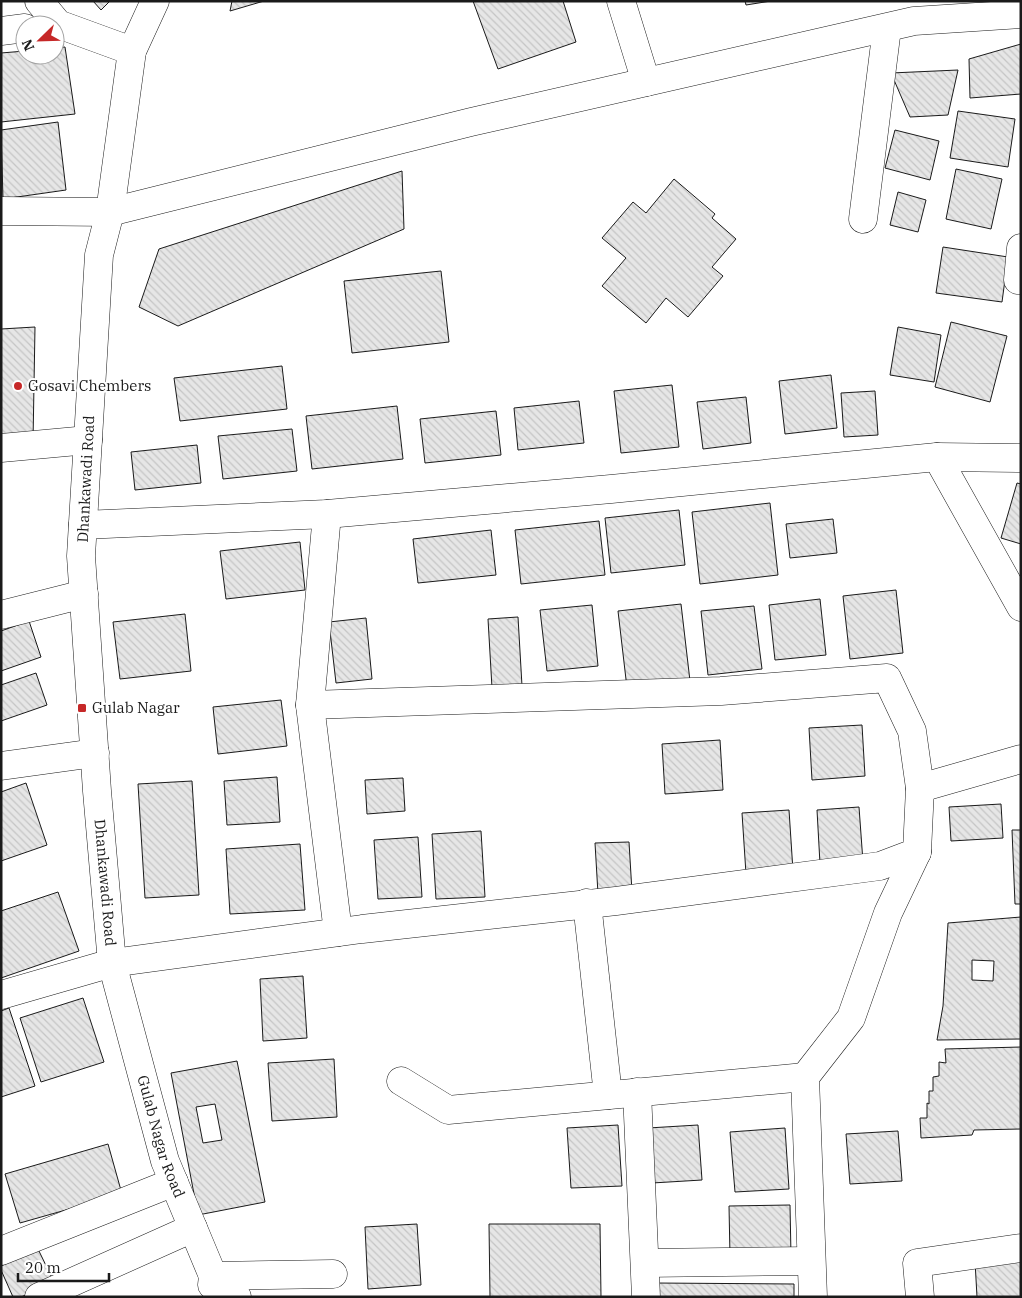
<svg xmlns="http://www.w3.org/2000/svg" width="1022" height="1298" font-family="'IBM Plex Serif',serif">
  <defs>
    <pattern id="building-back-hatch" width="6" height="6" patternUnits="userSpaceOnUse" patternTransform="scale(1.25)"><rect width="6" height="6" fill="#e6e6e6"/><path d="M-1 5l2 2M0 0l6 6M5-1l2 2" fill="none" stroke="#c5c5c5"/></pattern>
  </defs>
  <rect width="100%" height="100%" fill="#fff"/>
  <g fill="url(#building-back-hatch)" stroke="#1a1a1a" fill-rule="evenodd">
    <path d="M 93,1 L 110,1 L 101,10 Z"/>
    <path d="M 232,1 L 264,1 L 230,11 Z"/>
    <path d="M 473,1 L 563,1 L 576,42 L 498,69 Z"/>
    <path d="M 745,1 L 771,1 L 746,5 Z"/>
    <path d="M 1021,44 L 1021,94 L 970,98 L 969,59 Z"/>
    <path d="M 65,47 L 75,114 L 1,122 L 1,53 L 25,51 L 25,55 L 55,55 L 55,48 Z"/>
    <path d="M 958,70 L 948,115 L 910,117 L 891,73 Z"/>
    <path d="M 958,111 L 1015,119 L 1008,167 L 950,158 Z"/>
    <path d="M 58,122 L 66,190 L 3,199 L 1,130 Z"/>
    <path d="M 895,130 L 939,141 L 930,180 L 885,168 Z"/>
    <path d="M 956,169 L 1002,179 L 991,229 L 946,219 Z"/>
    <path d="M 402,171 L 404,229 L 178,326 L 139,307 L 159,249 Z"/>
    <path d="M 674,179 L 715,214 L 712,218 L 736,239 L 712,267 L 723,276 L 688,317 L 666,298 L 646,323 L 602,286 L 626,258 L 602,238 L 633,202 L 646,213 Z"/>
    <path d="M 898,192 L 926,200 L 918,232 L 890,225 Z"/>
    <path d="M 943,247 L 1008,257 L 1002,302 L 936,293 Z"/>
    <path d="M 441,271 L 449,342 L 352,353 L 344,281 Z"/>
    <path d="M 951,322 L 1007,336 L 990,402 L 935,387 Z"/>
    <path d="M 35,327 L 33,442 L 1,447 L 1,329 Z"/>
    <path d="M 898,327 L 941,335 L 934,382 L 890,375 Z"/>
    <path d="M 282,366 L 287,409 L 180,421 L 174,378 Z"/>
    <path d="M 831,375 L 837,428 L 785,434 L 779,381 Z"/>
    <path d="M 672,385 L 679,447 L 621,453 L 614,391 Z"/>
    <path d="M 875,391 L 878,435 L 844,437 L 841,393 Z"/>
    <path d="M 746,397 L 751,443 L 703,449 L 697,402 Z"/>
    <path d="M 579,401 L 584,443 L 518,450 L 514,408 Z"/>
    <path d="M 397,406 L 403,459 L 312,469 L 306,416 Z"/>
    <path d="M 496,411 L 501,455 L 425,463 L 420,419 Z"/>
    <path d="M 292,429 L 297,471 L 223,479 L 218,436 Z"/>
    <path d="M 197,445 L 201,483 L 135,490 L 131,452 Z"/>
    <path d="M 1017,483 L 1021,484 L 1021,544 L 1001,538 Z"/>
    <path d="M 770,503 L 778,575 L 700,584 L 692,512 Z"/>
    <path d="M 679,510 L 685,565 L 611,573 L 605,518 Z"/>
    <path d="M 833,519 L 837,553 L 790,558 L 786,524 Z"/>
    <path d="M 599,521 L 605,575 L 521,584 L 515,530 Z"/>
    <path d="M 491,530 L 496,575 L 418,583 L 413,539 Z"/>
    <path d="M 300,542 L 305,590 L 226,599 L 220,551 Z"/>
    <path d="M 896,590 L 903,653 L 850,659 L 843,596 Z"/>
    <path d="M 820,599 L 826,655 L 775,660 L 769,605 Z"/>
    <path d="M 681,604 L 690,681 L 627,688 L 618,611 Z"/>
    <path d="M 592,605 L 598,666 L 547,671 L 540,610 Z"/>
    <path d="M 754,606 L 762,669 L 708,675 L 701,611 Z"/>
    <path d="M 185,614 L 191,671 L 120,679 L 113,622 Z"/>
    <path d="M 518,617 L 522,686 L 492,688 L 488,619 Z"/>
    <path d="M 366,618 L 372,679 L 336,683 L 329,622 Z"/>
    <path d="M 29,621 L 41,657 L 1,671 L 1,631 Z"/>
    <path d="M 36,673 L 47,705 L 1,721 L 1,685 Z"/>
    <path d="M 281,700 L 287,746 L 218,754 L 213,707 Z"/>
    <path d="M 862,725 L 865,776 L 812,780 L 809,728 Z"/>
    <path d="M 720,740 L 723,790 L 665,794 L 662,744 Z"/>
    <path d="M 277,777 L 280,822 L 227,825 L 224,781 Z"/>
    <path d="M 403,778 L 405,811 L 367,814 L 365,780 Z"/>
    <path d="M 192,781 L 199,895 L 145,898 L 138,784 Z"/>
    <path d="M 26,783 L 47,845 L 1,861 L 1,792 Z"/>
    <path d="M 1001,804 L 1003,838 L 951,841 L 949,807 Z"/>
    <path d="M 859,807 L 863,862 L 820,864 L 817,810 Z"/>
    <path d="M 789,810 L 793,871 L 746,874 L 742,813 Z"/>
    <path d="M 1012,830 L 1021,830 L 1021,904 L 1015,904 Z"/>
    <path d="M 481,831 L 485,897 L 436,899 L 432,834 Z"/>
    <path d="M 418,837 L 422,897 L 378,899 L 374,840 Z"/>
    <path d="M 629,842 L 632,892 L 598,894 L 595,843 Z"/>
    <path d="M 300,844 L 305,910 L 230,914 L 226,849 Z"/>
    <path d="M 58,892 L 79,951 L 1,978 L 1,911 Z"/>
    <path d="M 1021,917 L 1021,1039 L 937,1040 L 943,1006 L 948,923 ZM 972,960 L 994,961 L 993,981 L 972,980 Z"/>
    <path d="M 303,976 L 307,1038 L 263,1041 L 260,979 Z"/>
    <path d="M 83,998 L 104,1062 L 41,1082 L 20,1018 Z"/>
    <path d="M 9,1008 L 35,1086 L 1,1097 L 1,1011 Z"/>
    <path d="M 1021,1047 L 1021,1129 L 974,1130 L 972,1135 L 921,1138 L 920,1118 L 927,1118 L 927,1103 L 929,1104 L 929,1091 L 933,1091 L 933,1077 L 939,1076 L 939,1062 L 946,1063 L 945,1049 Z"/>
    <path d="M 334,1059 L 337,1117 L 272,1121 L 268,1063 Z"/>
    <path d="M 237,1061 L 265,1202 L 198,1215 L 171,1073 ZM 215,1104 L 222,1140 L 203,1143 L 196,1107 Z"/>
    <path d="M 618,1125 L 622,1186 L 571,1188 L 567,1128 Z"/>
    <path d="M 698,1125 L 702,1180 L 652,1183 L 648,1128 Z"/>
    <path d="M 785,1128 L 789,1189 L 735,1192 L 730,1132 Z"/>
    <path d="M 898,1131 L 902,1181 L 850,1184 L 846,1134 Z"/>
    <path d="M 108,1144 L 122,1194 L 20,1223 L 5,1174 Z"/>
    <path d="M 790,1205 L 791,1256 L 730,1257 L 729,1206 Z"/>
    <path d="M 417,1224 L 421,1285 L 368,1289 L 365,1227 Z"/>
    <path d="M 489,1224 L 600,1224 L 601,1297 L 490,1297 Z"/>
    <path d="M 38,1249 L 54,1282 L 21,1297 L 13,1297 L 1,1270 L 1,1266 Z"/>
    <path d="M 1021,1259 L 1021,1297 L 977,1297 L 975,1261 Z"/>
    <path d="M 655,1283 L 794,1284 L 794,1297 L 655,1297 Z"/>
  </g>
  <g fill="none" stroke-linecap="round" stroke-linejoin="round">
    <defs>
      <g id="minor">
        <path d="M 39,1 L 58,24 L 132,51"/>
        <path id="s1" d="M 155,1 L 132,51 L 110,212 L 99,255 L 81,556 L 97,791 L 112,963 L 165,1161 L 213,1276 L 237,1297"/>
        <path d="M 621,1 L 646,82"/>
        <path d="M 1,31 L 25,28"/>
        <path d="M 1,211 L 110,212 L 471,122 L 914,21 L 1021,14"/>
        <path d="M 863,219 L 887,28"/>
        <path d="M 1018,280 L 1021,248"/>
        <path d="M 1,448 L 88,440"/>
        <path d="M 937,457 L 1021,607"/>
        <path d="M 327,514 L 310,705 L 338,932"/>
        <path d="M 83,525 L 327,514 L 611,489 L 937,457 L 1021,458"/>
        <path d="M 1,615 L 84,594"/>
        <path d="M 1,766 L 95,753"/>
        <path d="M 920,788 L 1021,759"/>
        <path d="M 587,903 L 608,1095"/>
        <path d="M 1,995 L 112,963 L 362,929 L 616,901 L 880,866 L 917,852 L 920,788 L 912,731 L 887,678 L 721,691 L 310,705"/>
        <path d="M 401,1081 L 448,1110 L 805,1077"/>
        <path d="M 637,1092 L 646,1297"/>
        <path d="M 1,1251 L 174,1182"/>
        <path d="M 645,1263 L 811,1261"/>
        <path d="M 212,1285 L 213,1276 L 333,1274"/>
        <path d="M 39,1297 L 193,1228"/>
        <path d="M 813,1297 L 805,1077 L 851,1018 L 888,913 L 917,852"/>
        <path d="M 920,1297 L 917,1263 L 1021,1248"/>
      </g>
    </defs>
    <use href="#minor" stroke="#1a1a1a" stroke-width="29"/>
    <use href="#minor" stroke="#fff" stroke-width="28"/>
  </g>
  <g fill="#c62828" stroke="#fff" stroke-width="2">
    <circle cx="18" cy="386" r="5"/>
    <rect x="77" y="703" width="10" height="10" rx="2.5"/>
  </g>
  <g text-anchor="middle" stroke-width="4" stroke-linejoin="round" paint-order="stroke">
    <g font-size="15" fill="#1a1a1a" stroke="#fff" text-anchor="start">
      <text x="28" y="391">Gosavi Chembers</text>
      <text x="92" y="713">Gulab Nagar</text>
    </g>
    <g font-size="15" fill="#1a1a1a" stroke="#fff">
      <text transform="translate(86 479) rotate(-87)" y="5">Dhankawadi Road</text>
      <text dy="5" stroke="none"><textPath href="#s1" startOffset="891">Dhankawadi Road</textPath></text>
      <text dy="5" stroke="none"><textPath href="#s1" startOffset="1152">Gulab Nagar Road</textPath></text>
    </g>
  </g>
  <rect width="1022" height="1298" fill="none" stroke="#1a1a1a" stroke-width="5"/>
  <g transform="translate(40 40) rotate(247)"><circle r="24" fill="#ffffff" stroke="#a3a3a3"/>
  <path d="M0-4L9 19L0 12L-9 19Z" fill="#c62828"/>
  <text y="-8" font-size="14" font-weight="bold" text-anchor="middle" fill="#1a1a1a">N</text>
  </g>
  <path d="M18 1273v8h91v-8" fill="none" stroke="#1a1a1a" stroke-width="2.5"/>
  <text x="25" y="1273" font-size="15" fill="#1a1a1a" stroke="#ffffff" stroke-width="4" paint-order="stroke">20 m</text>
</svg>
